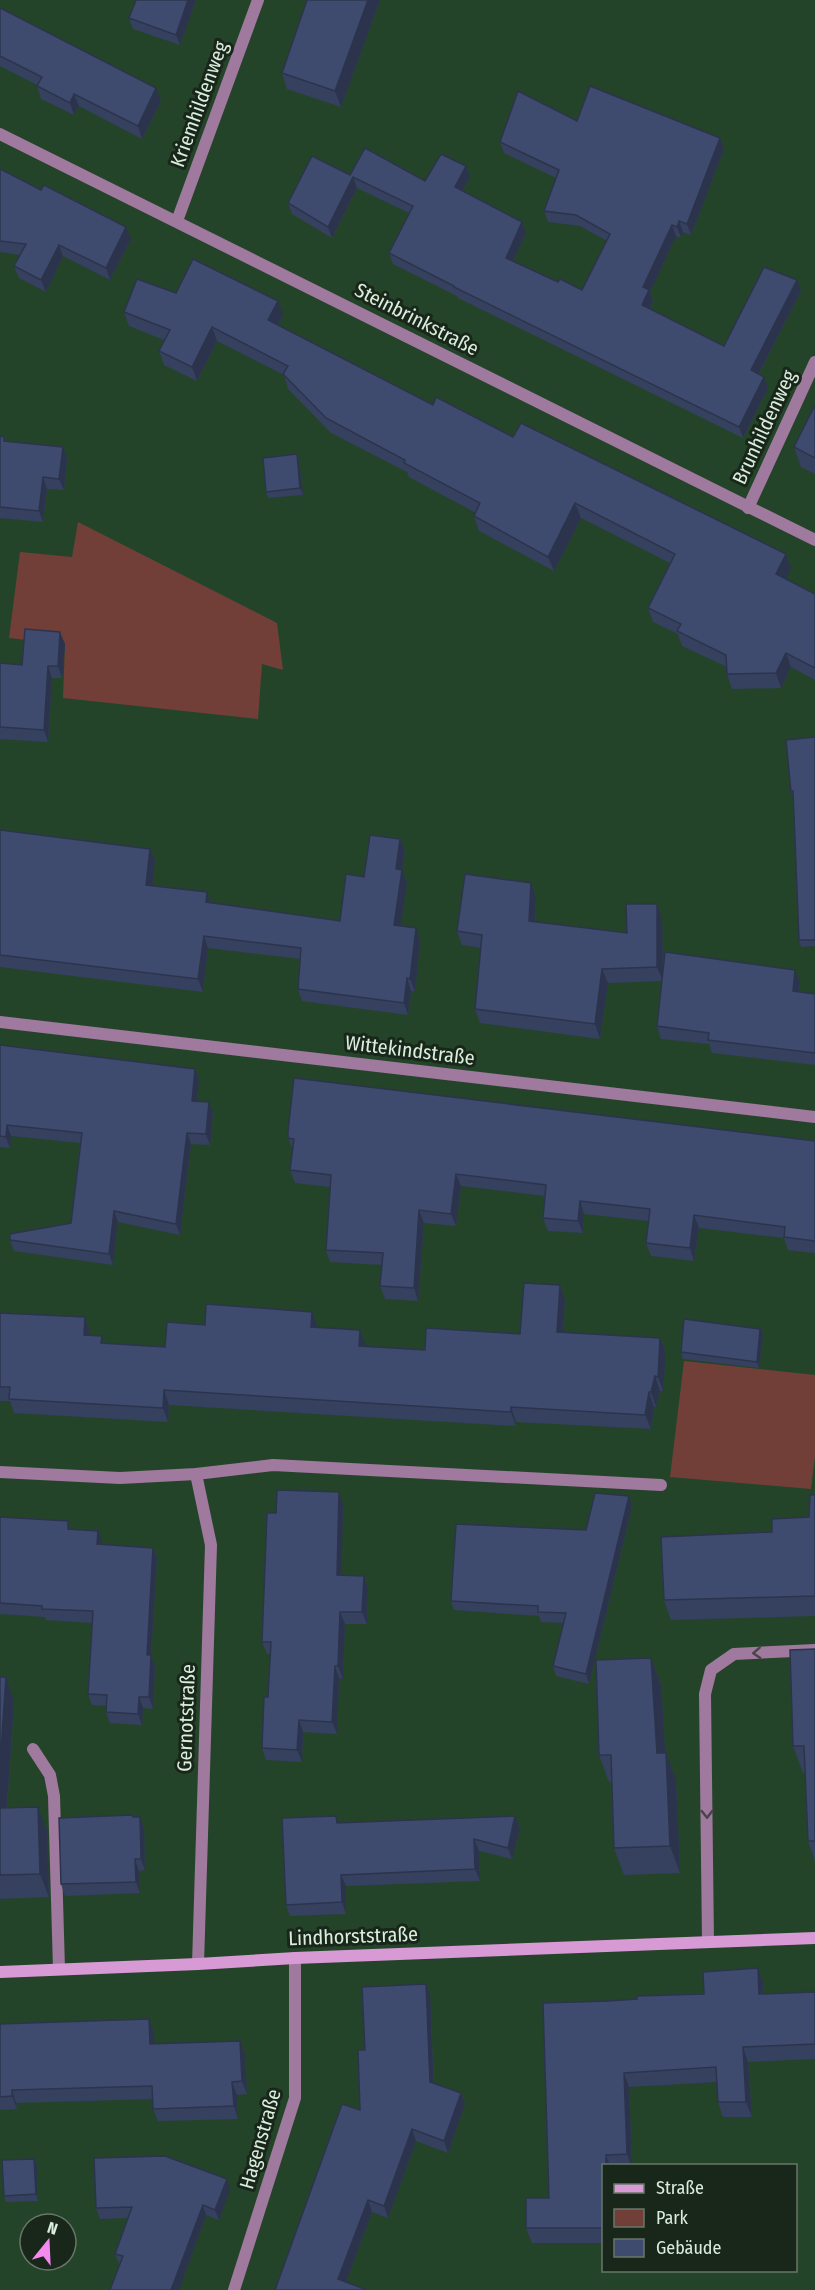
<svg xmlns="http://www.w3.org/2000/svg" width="815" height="2290" font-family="'Fira Sans Condensed',sans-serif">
  <rect width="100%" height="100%" fill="#24442a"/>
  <g fill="#723f38">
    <path d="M 78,522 L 277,623 L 283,670 L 262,664 L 258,719 L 63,698 L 65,644 L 9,638 L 20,552 L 72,557 Z"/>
    <path d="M 684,1361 L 815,1375 L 815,1456 L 811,1489 L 670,1477 Z"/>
  </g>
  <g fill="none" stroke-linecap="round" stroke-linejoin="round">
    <path stroke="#a0799e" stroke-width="12" d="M 33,1749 L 50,1775 L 54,1796 L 59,1969"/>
    <g stroke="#a0799e" stroke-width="12">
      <path d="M 0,134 L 815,540"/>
      <path d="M 177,221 L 258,0"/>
      <path d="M 748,508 L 815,362"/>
      <path d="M 0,1022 L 815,1117"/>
      <path d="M 0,1472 L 120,1478 L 196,1474 L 273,1465 L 661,1485"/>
      <path d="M 196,1474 L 211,1545 L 198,1964"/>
      <path d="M 708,1942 L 705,1694 L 711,1670 L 734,1654 L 815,1650"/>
      <path d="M 234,2290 L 295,2098 L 295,1958"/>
    </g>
    <path stroke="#d89ad5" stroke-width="12" d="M 0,1972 L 198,1964 L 295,1958 L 815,1938"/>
  </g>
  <g fill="#36405f">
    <path d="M 136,0 L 196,0 L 180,45 L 133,29 L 129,18 Z"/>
    <path d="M 307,0 L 380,0 L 341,107 L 287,89 L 282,73 Z"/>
    <path d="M 0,8 L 161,101 L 142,139 L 79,106 L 74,115 L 41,99 L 37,86 L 37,85 L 0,66 Z"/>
    <path d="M 577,121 L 724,149 L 691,235 L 683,232 L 681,238 L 676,236 L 650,292 L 653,301 L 650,309 L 724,346 L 797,280 L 801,291 L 759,374 L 768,388 L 743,438 L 458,298 L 457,296 L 393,264 L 389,253 L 409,213 L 357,188 L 332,238 L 292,214 L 288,203 L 350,175 L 425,181 L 470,177 L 463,191 L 526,233 L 513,261 L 558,282 L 582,290 L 607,241 L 580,226 L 548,222 L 544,211 L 556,178 L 504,153 L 500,142 Z"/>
    <path d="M 0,169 L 131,239 L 110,280 L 63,256 L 46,292 L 19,278 L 14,266 L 20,255 L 0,252 Z"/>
    <path d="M 176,293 L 283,315 L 278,325 L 433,405 L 513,437 L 791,568 L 785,579 L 815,594 L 815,680 L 791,667 L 781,688 L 732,689 L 727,674 L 727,667 L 682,646 L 678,634 L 653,622 L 648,608 L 670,563 L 581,518 L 554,571 L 479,531 L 474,516 L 476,513 L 409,477 L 407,472 L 331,433 L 288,389 L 284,375 L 217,341 L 197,381 L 164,365 L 159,351 L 164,340 L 129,326 L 124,312 Z"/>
    <path d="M 815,405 L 815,474 L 801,467 L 794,447 Z"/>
    <path d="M 0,436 L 4,437 L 6,441 L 63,447 L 67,458 L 64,490 L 47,489 L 43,522 L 0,518 Z"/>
    <path d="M 297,454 L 299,461 L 303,495 L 268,498 L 266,492 Z"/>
    <path d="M 65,644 L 62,678 L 52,678 L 48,742 L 0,739 L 0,663 L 22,665 Z"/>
    <path d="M 815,737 L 815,946 L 801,947 L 799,940 L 794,798 L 791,792 Z"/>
    <path d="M 0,830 L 150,849 L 155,861 L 152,885 L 207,892 L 211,903 L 340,921 L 364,877 L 400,839 L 405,852 L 402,870 L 407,883 L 400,926 L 420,940 L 415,991 L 411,991 L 408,1015 L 302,1001 L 298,989 L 300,959 L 208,948 L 203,992 L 0,967 Z"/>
    <path d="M 531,883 L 536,897 L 535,922 L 627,933 L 662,919 L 663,972 L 795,970 L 800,982 L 799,992 L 815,994 L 815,1065 L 712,1053 L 709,1044 L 661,1039 L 657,1026 L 662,981 L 608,983 L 600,1039 L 480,1023 L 475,1009 L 481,948 L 462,945 L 457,931 Z"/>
    <path d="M 0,1045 L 195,1069 L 199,1080 L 197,1101 L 213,1113 L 210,1145 L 191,1144 L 180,1235 L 118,1222 L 113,1265 L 14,1251 L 10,1240 L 71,1223 L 80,1143 L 11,1136 L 10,1148 L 0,1147 Z"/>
    <path d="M 288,1138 L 815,1141 L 815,1253 L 788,1250 L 784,1238 L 699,1228 L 694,1261 L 651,1256 L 646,1243 L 649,1221 L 584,1214 L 583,1233 L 548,1231 L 543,1218 L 545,1196 L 461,1186 L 456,1226 L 424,1223 L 418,1301 L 385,1299 L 380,1286 L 382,1265 L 330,1262 L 326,1250 L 330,1187 L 295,1183 L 290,1170 L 293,1150 Z"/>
    <path d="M 565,1300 L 563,1333 L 660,1338 L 666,1352 L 663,1391 L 660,1391 L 656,1407 L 654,1407 L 651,1429 L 516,1422 L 516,1426 L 169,1405 L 168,1422 L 14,1413 L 10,1401 L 0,1401 L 0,1313 L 85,1317 L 90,1332 L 90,1335 L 104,1343 L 165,1347 L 205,1325 L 317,1326 L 317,1327 L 360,1330 L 365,1346 L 425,1350 L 520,1334 Z"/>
    <path d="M 760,1329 L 763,1335 L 759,1368 L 683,1359 L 681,1352 Z"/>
    <path d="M 815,1495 L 815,1616 L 671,1620 L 664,1600 L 772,1532 L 809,1517 Z"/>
    <path d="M 343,1504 L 341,1576 L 364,1576 L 368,1588 L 367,1624 L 345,1624 L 343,1679 L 339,1678 L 337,1734 L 303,1732 L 302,1762 L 266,1760 L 262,1748 L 268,1697 L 271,1654 L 267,1654 L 262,1642 L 276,1513 Z"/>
    <path d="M 632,1506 L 589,1684 L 556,1676 L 553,1666 L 563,1623 L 541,1622 L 539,1616 L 454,1610 L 451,1601 Z"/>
    <path d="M 0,1517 L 71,1530 L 102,1542 L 102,1544 L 153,1548 L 157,1559 L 151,1655 L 155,1666 L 153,1709 L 143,1708 L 142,1725 L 110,1723 L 106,1712 L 107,1706 L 92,1705 L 88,1694 L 92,1623 L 46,1620 L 45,1617 L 0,1614 Z"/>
    <path d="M 815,1649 L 815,1861 L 808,1841 L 805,1773 L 803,1773 L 793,1746 Z"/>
    <path d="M 651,1658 L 661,1685 L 665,1753 L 676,1780 L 680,1873 L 624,1875 L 614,1848 L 612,1782 L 609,1782 L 599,1755 Z"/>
    <path d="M 0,1677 L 14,1701 L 7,1808 L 47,1830 L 49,1897 L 0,1899 Z"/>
    <path d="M 132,1815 L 133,1817 L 140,1817 L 144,1829 L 145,1870 L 139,1871 L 140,1893 L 65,1896 L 61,1884 Z"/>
    <path d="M 515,1816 L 520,1828 L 512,1859 L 479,1851 L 480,1881 L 346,1886 L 346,1914 L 290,1916 L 286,1905 L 339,1823 Z"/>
    <path d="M 763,1983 L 764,1994 L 815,1992 L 815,2059 L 748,2062 L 752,2117 L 723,2117 L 718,2102 L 717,2082 L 629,2087 L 632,2166 L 603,2166 L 603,2243 L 532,2243 L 526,2228 L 549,2198 L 608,2001 L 704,1994 Z"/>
    <path d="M 430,1996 L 434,2083 L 461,2093 L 465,2104 L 448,2153 L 416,2141 L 388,2218 L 372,2212 L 346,2282 L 275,2290 L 360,2110 L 365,2050 Z"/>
    <path d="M 149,2019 L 154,2032 L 154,2043 L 245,2054 L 247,2094 L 237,2095 L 238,2119 L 158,2121 L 153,2109 L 152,2099 L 16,2103 L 17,2109 L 0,2110 L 0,2024 Z"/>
    <path d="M 34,2159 L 37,2166 L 38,2201 L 6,2202 L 4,2196 Z"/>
    <path d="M 230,2190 L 219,2220 L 206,2215 L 179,2290 L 110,2290 L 120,2264 L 119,2264 L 115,2254 L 128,2218 L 100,2219 L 96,2208 Z"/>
  </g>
  <g fill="#2c344d">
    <path d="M 188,0 L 196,0 L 180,45 L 176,35 Z"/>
    <path d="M 368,0 L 380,0 L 341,107 L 335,91 Z"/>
    <path d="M 156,88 L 161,101 L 142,139 L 138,126 Z"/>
    <path d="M 74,94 L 79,106 L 74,115 L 70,103 Z"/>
    <path d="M 720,138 L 724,149 L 691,235 L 687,224 Z"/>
    <path d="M 466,166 L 470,177 L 459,198 L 455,187 Z"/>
    <path d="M 353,177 L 357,188 L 332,238 L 328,227 Z"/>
    <path d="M 679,221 L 683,232 L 681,238 L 677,227 Z"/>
    <path d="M 522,222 L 526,233 L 509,269 L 506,258 Z"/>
    <path d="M 672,225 L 676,236 L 650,292 L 653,301 L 646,316 L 642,305 L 643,287 Z"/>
    <path d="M 126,227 L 131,239 L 110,280 L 106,268 Z"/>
    <path d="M 59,245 L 63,256 L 46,292 L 41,280 Z"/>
    <path d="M 797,280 L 801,291 L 755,381 L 751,370 Z"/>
    <path d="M 278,301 L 283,315 L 273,334 L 268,320 Z"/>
    <path d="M 212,327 L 217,341 L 197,381 L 192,367 Z"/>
    <path d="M 764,377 L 768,388 L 743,438 L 739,427 Z"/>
    <path d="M 63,447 L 67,458 L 64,490 L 59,479 Z"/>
    <path d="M 297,454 L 299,461 L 303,495 L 300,488 Z"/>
    <path d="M 43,477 L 47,489 L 43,522 L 39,511 Z"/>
    <path d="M 575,503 L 581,518 L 554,571 L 548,557 Z"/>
    <path d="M 786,554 L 791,568 L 781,589 L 776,574 Z"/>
    <path d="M 60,632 L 65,644 L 62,678 L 58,666 Z"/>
    <path d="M 786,653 L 791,667 L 781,688 L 776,673 Z"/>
    <path d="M 48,666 L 52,678 L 48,742 L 44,730 Z"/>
    <path d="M 400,839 L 405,852 L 400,881 L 396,869 Z"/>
    <path d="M 150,849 L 155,861 L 151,897 L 146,885 Z"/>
    <path d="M 402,870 L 407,883 L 399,937 L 394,925 Z"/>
    <path d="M 531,883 L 536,897 L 534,935 L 529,921 Z"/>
    <path d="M 207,892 L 211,905 L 206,902 Z"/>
    <path d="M 657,904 L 662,919 L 663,981 L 657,967 Z"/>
    <path d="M 416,928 L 420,940 L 415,991 L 410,979 Z"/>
    <path d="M 204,936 L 208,948 L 203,992 L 198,979 Z"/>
    <path d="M 602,969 L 608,983 L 600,1039 L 595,1024 Z"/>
    <path d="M 795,970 L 800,982 L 797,1003 L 793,991 Z"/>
    <path d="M 407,978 L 411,991 L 408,1015 L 404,1003 Z"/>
    <path d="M 195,1069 L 199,1080 L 196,1112 L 192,1101 Z"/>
    <path d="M 209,1102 L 213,1113 L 210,1145 L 206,1134 Z"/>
    <path d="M 7,1125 L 11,1136 L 10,1148 L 6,1137 Z"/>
    <path d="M 187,1133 L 191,1144 L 180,1235 L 176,1224 Z"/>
    <path d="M 456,1174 L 461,1186 L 456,1226 L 451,1214 Z"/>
    <path d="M 580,1201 L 584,1214 L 583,1233 L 578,1221 Z"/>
    <path d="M 419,1210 L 424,1223 L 418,1301 L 414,1288 Z"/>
    <path d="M 114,1211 L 118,1222 L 113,1265 L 109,1254 Z"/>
    <path d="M 694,1215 L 699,1228 L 694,1261 L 690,1248 Z"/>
    <path d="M 560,1285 L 565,1300 L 562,1346 L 557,1332 Z"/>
    <path d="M 312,1312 L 317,1326 L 316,1341 L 311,1327 Z"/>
    <path d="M 85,1317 L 90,1332 L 89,1349 L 84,1335 Z"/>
    <path d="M 760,1329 L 763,1335 L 759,1368 L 757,1362 Z"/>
    <path d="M 360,1330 L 365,1344 L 364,1360 L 359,1346 Z"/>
    <path d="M 660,1338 L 666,1352 L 663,1391 L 658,1377 Z"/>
    <path d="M 655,1376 L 660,1391 L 656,1407 L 651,1392 Z"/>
    <path d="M 164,1390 L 169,1405 L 168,1422 L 163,1408 Z"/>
    <path d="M 649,1392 L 654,1407 L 651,1429 L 645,1415 Z"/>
    <path d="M 511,1407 L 516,1422 L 516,1426 L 511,1412 Z"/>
    <path d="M 339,1492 L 343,1504 L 341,1588 L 337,1575 Z"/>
    <path d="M 629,1496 L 632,1506 L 589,1684 L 586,1674 Z"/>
    <path d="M 98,1531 L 102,1542 L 101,1555 L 97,1544 Z"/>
    <path d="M 153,1548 L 157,1559 L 151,1655 L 155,1666 L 153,1709 L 149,1697 L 147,1655 Z"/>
    <path d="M 364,1576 L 368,1588 L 367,1624 L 362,1612 Z"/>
    <path d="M 340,1612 L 345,1624 L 343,1679 L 338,1666 Z"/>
    <path d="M 651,1658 L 661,1685 L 667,1781 L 657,1753 Z"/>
    <path d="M 335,1666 L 339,1678 L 337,1734 L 332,1722 Z"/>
    <path d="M 6,1677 L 14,1701 L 5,1832 L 0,1817 L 0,1765 Z"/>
    <path d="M 139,1697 L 143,1708 L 142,1725 L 138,1714 Z"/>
    <path d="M 299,1720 L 303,1732 L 302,1762 L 297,1750 Z"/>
    <path d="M 666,1753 L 676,1780 L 680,1873 L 670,1846 Z"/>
    <path d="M 38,1807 L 47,1830 L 49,1897 L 40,1874 Z"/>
    <path d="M 515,1816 L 520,1828 L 512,1859 L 508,1848 Z"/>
    <path d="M 140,1817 L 144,1829 L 145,1870 L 141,1859 Z"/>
    <path d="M 474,1839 L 479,1851 L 480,1881 L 475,1869 Z"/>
    <path d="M 135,1859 L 139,1871 L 140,1893 L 136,1882 Z"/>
    <path d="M 341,1875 L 346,1886 L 346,1914 L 342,1902 Z"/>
    <path d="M 758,1968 L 763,1983 L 765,2009 L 759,1994 Z"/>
    <path d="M 426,1984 L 430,1996 L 434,2093 L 430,2082 Z"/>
    <path d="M 149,2019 L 154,2032 L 155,2057 L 150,2044 Z"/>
    <path d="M 240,2041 L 245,2054 L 247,2094 L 242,2081 Z"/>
    <path d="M 743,2047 L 748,2062 L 752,2117 L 746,2102 Z"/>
    <path d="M 624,2073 L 629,2087 L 632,2166 L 631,2166 L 627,2154 Z"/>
    <path d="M 232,2082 L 237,2095 L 238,2119 L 234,2106 Z"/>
    <path d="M 12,2090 L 16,2103 L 17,2109 L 12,2096 Z"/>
    <path d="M 461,2093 L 465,2104 L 448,2153 L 444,2141 Z"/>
    <path d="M 412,2129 L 416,2141 L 388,2218 L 384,2206 Z"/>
    <path d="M 606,2155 L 610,2166 L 606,2166 Z"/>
    <path d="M 34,2159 L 37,2166 L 38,2201 L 36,2194 Z"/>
    <path d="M 227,2179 L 230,2190 L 219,2220 L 215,2210 Z"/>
    <path d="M 368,2200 L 372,2212 L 343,2290 L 338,2279 Z"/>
    <path d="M 203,2205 L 206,2215 L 179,2290 L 171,2290 Z"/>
  </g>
  <g fill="#3f4b6e" stroke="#2c344d" stroke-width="1.5">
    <path d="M 136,0 L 188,0 L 176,35 L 129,18 Z"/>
    <path d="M 307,0 L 368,0 L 335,91 L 282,73 Z"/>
    <path d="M 0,8 L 156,88 L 138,126 L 74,94 L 70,103 L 37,86 L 42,77 L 0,56 Z"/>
    <path d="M 590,86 L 720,138 L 687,224 L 679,221 L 677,227 L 672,225 L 643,287 L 649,290 L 642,305 L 724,346 L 764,267 L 797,280 L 751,370 L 764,377 L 739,427 L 454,287 L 454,286 L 389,253 L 413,206 L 353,177 L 328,227 L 288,203 L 312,156 L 350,175 L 365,148 L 425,181 L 441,154 L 466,166 L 455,187 L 522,222 L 506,258 L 558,282 L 560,279 L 582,290 L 610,234 L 576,215 L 544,211 L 559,170 L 500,142 L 518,91 L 577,121 Z"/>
    <path d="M 0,169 L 41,190 L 44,185 L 126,227 L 106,268 L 59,245 L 41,280 L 14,266 L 26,244 L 0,241 Z"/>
    <path d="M 193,259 L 278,301 L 268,320 L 433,405 L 436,397 L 513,437 L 521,423 L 786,554 L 776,574 L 815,594 L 815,668 L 786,653 L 776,673 L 727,674 L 726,655 L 677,631 L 681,624 L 648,608 L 675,554 L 575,503 L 548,557 L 474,516 L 480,503 L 404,463 L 405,460 L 326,418 L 283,374 L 288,366 L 212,327 L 192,367 L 159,351 L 170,330 L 124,312 L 137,279 L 176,293 Z"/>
    <path d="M 815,405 L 815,458 L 794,447 Z"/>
    <path d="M 0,436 L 4,437 L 4,441 L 63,447 L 59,479 L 43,477 L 39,511 L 0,507 Z"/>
    <path d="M 297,454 L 300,488 L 266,492 L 263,458 Z"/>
    <path d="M 25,629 L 60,632 L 58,666 L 48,666 L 44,730 L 0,727 L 0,663 L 22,665 Z"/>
    <path d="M 815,737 L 815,940 L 799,940 L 793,791 L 791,792 L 786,740 Z"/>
    <path d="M 0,830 L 150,849 L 146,885 L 207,892 L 206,902 L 340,921 L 346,874 L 364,877 L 370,835 L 400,839 L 396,869 L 402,870 L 394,925 L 416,928 L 410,979 L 407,978 L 404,1003 L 298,989 L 301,948 L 204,936 L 198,979 L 0,955 Z"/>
    <path d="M 465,874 L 531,883 L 529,921 L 627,933 L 626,904 L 657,904 L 657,967 L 602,969 L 595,1024 L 475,1009 L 482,935 L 457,931 Z"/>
    <path d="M 665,952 L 795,970 L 793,991 L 815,994 L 815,1053 L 708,1040 L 709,1033 L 657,1026 Z"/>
    <path d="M 0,1045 L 195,1069 L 192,1101 L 209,1102 L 206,1134 L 187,1133 L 176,1224 L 114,1211 L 109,1254 L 10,1240 L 10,1234 L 71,1223 L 82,1133 L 7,1125 L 6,1137 L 0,1136 Z"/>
    <path d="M 294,1078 L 815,1141 L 815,1241 L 784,1237 L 785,1227 L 694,1215 L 690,1248 L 646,1243 L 650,1209 L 580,1201 L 578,1221 L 543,1218 L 546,1185 L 456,1174 L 451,1214 L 419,1210 L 414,1288 L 380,1286 L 383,1253 L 326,1250 L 331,1175 L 290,1170 L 294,1139 L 288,1138 L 288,1131 Z"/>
    <path d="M 524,1283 L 560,1285 L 557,1332 L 660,1338 L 658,1377 L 655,1376 L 651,1392 L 649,1392 L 645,1415 L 511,1407 L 511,1412 L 164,1390 L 163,1408 L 9,1399 L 10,1387 L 0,1387 L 0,1313 L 85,1317 L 84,1335 L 102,1336 L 101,1343 L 165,1347 L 167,1322 L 205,1325 L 206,1304 L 312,1312 L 311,1327 L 360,1330 L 359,1346 L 425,1350 L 426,1328 L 520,1334 Z"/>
    <path d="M 684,1319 L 760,1329 L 757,1362 L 681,1352 Z"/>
    <path d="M 277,1490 L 339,1492 L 337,1575 L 364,1576 L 362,1612 L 340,1612 L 338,1666 L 335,1666 L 332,1722 L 299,1720 L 297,1750 L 262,1748 L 264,1697 L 268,1697 L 271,1642 L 262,1642 L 267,1513 L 276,1513 Z"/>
    <path d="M 595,1493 L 629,1496 L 586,1674 L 553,1666 L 566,1613 L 538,1612 L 538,1606 L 451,1601 L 456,1524 L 586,1530 Z"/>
    <path d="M 810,1495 L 815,1495 L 815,1596 L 664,1600 L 661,1537 L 772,1532 L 772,1519 L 809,1517 Z"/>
    <path d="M 0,1517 L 68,1521 L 68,1529 L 98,1531 L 97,1544 L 153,1548 L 147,1655 L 151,1655 L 149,1697 L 139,1697 L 138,1714 L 106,1712 L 107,1695 L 88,1694 L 93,1611 L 42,1609 L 42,1606 L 0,1603 Z"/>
    <path d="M 815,1649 L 815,1841 L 808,1841 L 804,1746 L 793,1746 L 790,1650 Z"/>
    <path d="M 651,1658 L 657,1753 L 666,1753 L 670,1846 L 614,1848 L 611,1755 L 599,1755 L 596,1660 Z"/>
    <path d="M 0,1677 L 6,1677 L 0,1765 Z"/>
    <path d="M 38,1807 L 40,1874 L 0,1875 L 0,1808 Z"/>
    <path d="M 132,1815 L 133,1817 L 140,1817 L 141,1859 L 135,1859 L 136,1882 L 61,1884 L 59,1818 Z"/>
    <path d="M 336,1816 L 337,1823 L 515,1816 L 508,1848 L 474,1839 L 475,1869 L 341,1875 L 342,1902 L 286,1905 L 282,1818 Z"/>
    <path d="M 758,1968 L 759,1994 L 815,1992 L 815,2044 L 743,2047 L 746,2102 L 718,2102 L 716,2067 L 624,2073 L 627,2154 L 606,2155 L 606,2166 L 603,2166 L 603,2228 L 526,2228 L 526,2198 L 549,2198 L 543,2003 L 608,2001 L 637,1999 L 637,1996 L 704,1994 L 703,1972 Z"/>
    <path d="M 426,1984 L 430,2082 L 461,2093 L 444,2141 L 412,2129 L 384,2206 L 368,2200 L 338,2279 L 367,2290 L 275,2290 L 342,2104 L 360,2110 L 358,2050 L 365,2050 L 362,1987 Z"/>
    <path d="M 149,2019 L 150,2044 L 240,2041 L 242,2081 L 232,2082 L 234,2106 L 153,2109 L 152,2086 L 12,2090 L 12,2096 L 0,2097 L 0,2024 Z"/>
    <path d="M 165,2156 L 227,2179 L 215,2210 L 203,2205 L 171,2290 L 110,2290 L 123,2256 L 115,2254 L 132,2207 L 96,2208 L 94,2158 Z"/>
    <path d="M 34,2159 L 36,2194 L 4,2196 L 2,2160 Z"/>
  </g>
  <defs><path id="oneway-chevron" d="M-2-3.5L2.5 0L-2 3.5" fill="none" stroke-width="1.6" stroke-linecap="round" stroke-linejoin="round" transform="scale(1.5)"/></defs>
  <g stroke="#484449">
    <use href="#oneway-chevron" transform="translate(757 1653) rotate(177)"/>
    <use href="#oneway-chevron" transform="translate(707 1814) rotate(89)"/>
  </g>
  <g text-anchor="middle" stroke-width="6" stroke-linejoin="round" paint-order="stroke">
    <g font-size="20" fill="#dbeedd" stroke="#19271b">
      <text transform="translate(199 104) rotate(-70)" y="7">Kriemhildenweg</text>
      <text transform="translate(417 319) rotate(27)" y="7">Steinbrinkstraße</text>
      <text transform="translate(764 427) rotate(-65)" y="7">Brunhildenweg</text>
      <text transform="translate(410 1050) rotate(7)" y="7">Wittekindstraße</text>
      <text transform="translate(186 1718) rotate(-88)" y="7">Gernotstraße</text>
      <text transform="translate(353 1936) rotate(-2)" y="7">Lindhorststraße</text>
      <text transform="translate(260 2139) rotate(-74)" y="7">Hagenstraße</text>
    </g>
  </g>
  <rect x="602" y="2164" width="195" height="108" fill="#19271b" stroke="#677769" stroke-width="1.5"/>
  <rect x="614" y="2184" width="30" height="9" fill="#d89ad5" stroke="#677769" stroke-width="1.5"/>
  <text x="656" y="2194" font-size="18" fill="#dbeedd">Straße</text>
  <rect x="614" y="2209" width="30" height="18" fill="#723f38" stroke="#677769" stroke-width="1.5"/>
  <text x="656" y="2224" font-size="18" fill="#dbeedd">Park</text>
  <rect x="614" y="2239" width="30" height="18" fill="#3f4b6e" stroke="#677769" stroke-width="1.5"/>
  <text x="656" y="2254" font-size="18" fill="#dbeedd">Gebäude</text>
  <g transform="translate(48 2242) rotate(18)"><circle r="28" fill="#19271b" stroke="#677769" stroke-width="1.5"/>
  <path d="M0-4.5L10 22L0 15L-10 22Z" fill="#f489f0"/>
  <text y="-9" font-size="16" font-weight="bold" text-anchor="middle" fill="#dbeedd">N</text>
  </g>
</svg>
